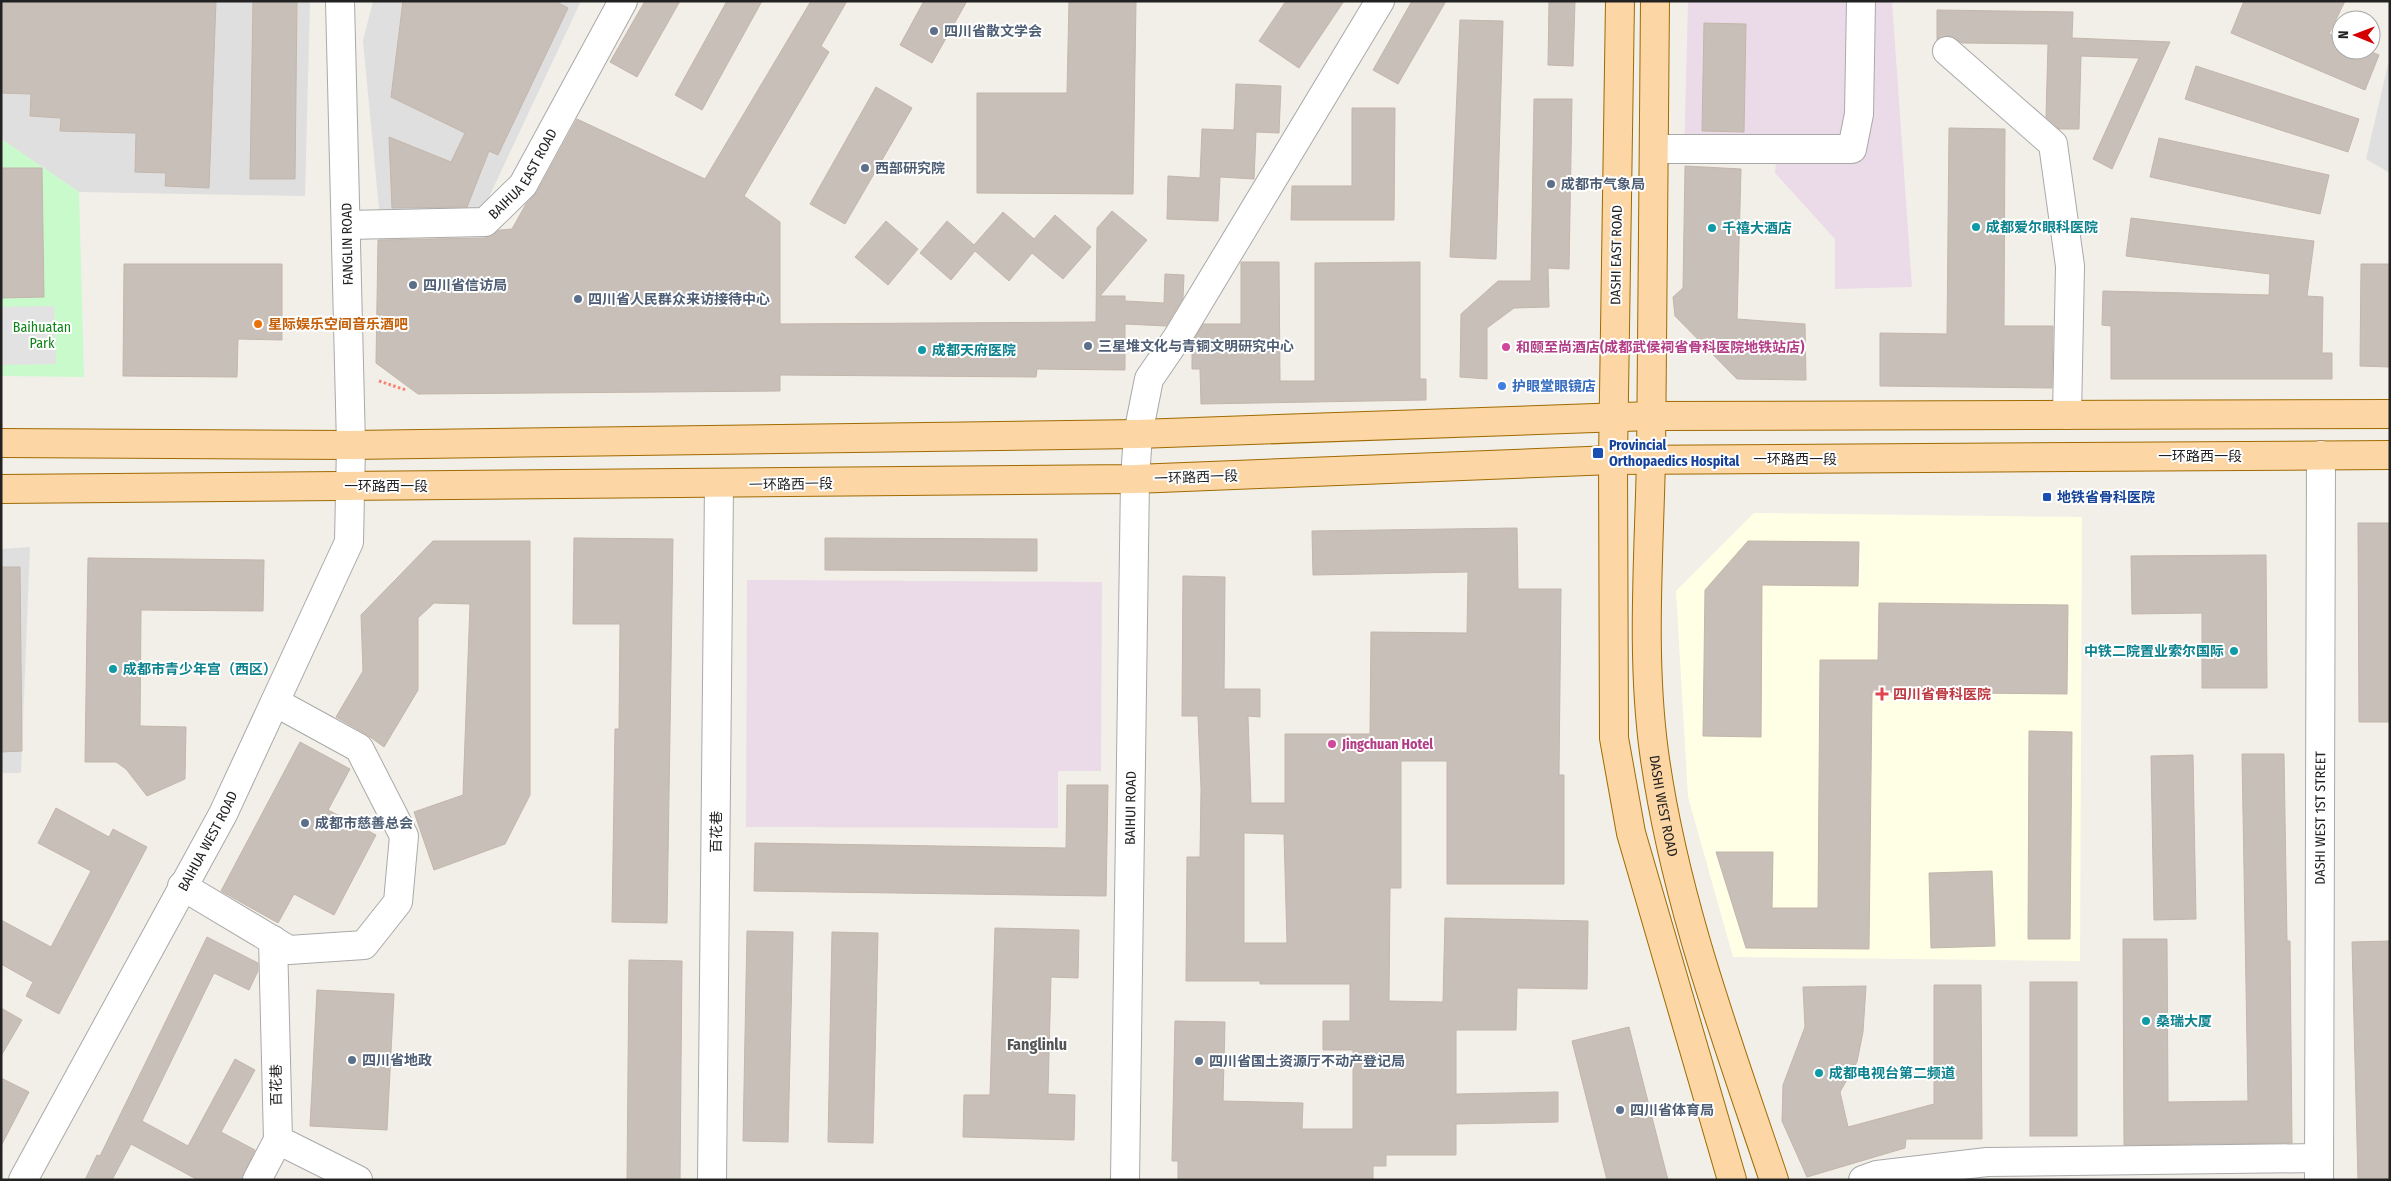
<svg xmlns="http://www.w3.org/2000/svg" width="2391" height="1181" font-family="'Fira Sans Condensed','Noto Sans SC',sans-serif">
  <rect width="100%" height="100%" fill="#f2efe9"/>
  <g fill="#e0dfdf">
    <path d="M 1,1 L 310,1 L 305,196 L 79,192 L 1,139 Z"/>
    <path d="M 373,1 L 581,1 L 481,214 L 379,209 L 363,41 Z"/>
    <path d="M 2390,56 L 2390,173 L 2366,159 Z"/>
    <path d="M 30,547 L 21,773 L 1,773 L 1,549 Z"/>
  </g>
  <g fill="#ebdbe8">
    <path d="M 1688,1 L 1892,1 L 1912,287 L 1835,289 L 1835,239 L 1775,173 L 1776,161 L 1684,159 Z"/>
    <path d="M 747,580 L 1102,582 L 1101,771 L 1058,771 L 1058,828 L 746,827 Z"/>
  </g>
  <path fill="#ffffe5" d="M 1754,513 L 2082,517 L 2080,961 L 1733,957 L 1688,797 L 1676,591 Z"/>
  <path fill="#c8facc" d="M 1,139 L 79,192 L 84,377 L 1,376 Z"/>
  <path fill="#e2e2e2" d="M 54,306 L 56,364 L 1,365 L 1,307 Z"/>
  <g fill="#c7bfb8" stroke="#c4b6ab" fill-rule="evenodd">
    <path d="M 1,1 L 216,1 L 209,188 L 165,186 L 166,173 L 135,172 L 136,133 L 60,131 L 61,118 L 30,116 L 31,94 L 1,93 Z"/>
    <path d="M 253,1 L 297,1 L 295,179 L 250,179 Z"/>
    <path d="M 403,1 L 555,1 L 568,8 L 498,155 L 489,151 L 467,207 L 392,208 L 389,137 L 451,162 L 465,133 L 391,97 Z"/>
    <path d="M 645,1 L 680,1 L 637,77 L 610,62 Z"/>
    <path d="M 727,1 L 762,1 L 702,110 L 675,95 Z"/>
    <path d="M 811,1 L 847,1 L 821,46 L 829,52 L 744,196 L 780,222 L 780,324 L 1096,322 L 1097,228 L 1112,211 L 1147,240 L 1100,296 L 1125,296 L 1125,301 L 1164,303 L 1165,274 L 1184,275 L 1183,298 L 1166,326 L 1125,324 L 1125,370 L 1037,369 L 1036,377 L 780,375 L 780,391 L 418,394 L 376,363 L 378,240 L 485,238 L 500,230 L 512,229 L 526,204 L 537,192 L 577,119 L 705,179 Z"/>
    <path d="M 924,1 L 967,1 L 932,63 L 900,45 Z"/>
    <path d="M 1069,1 L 1136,1 L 1133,194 L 977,193 L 977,93 L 1067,93 Z"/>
    <path d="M 1286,1 L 1344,1 L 1299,68 L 1259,41 Z"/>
    <path d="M 1412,1 L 1446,1 L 1398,84 L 1373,70 Z"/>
    <path d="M 1549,1 L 1575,1 L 1573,66 L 1548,65 Z"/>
    <path d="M 2244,1 L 2345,1 L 2329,34 L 2341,39 L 2341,50 L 2367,50 L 2379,55 L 2365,90 L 2231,33 Z"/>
    <path d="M 1937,10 L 2073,12 L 2072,38 L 2170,42 L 2112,169 L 2093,159 L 2139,58 L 2081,56 L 2079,129 L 2059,129 L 2046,117 L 2048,44 L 1962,43 L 1950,36 L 1937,40 Z"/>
    <path d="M 1460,20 L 1503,21 L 1496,259 L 1450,257 Z"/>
    <path d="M 1704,23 L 1746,24 L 1744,132 L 1702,131 Z"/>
    <path d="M 2196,66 L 2359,119 L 2348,152 L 2185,99 Z"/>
    <path d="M 1236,84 L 1281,86 L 1279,133 L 1256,132 L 1254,179 L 1220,177 L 1218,221 L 1167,219 L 1168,176 L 1200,178 L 1202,129 L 1234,130 Z"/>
    <path d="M 876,87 L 912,108 L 845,224 L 810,204 Z"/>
    <path d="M 1534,99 L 1572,99 L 1569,269 L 1548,268 L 1549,307 L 1514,308 L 1487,328 L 1487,379 L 1460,377 L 1461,314 L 1498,281 L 1531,281 Z"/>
    <path d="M 1352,108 L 1395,108 L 1394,220 L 1291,220 L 1292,186 L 1352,186 Z"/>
    <path d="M 1949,128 L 2005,129 L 2004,326 L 2053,326 L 2052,388 L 1880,386 L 1880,333 L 1947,334 Z"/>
    <path d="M 2159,138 L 2329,175 L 2320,214 L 2150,177 Z"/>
    <path d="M 1685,166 L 1741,169 L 1737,319 L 1805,324 L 1806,380 L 1737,379 L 1675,316 L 1673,297 L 1683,288 Z"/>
    <path d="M 1,168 L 42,168 L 44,297 L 1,298 Z"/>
    <path d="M 1003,212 L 1034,239 L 1055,215 L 1091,247 L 1063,279 L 1032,253 L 1009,281 L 975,251 L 951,280 L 920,253 L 947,221 L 974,245 Z"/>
    <path d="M 2131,218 L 2314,241 L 2307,296 L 2323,297 L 2322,353 L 2332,353 L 2332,379 L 2111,379 L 2111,326 L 2102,325 L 2103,291 L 2269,295 L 2270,274 L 2126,256 Z"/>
    <path d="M 886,221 L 918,249 L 888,285 L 855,257 Z"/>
    <path d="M 1241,262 L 1279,262 L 1280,381 L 1315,381 L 1315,263 L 1420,262 L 1420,379 L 1426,379 L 1426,400 L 1201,404 L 1200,369 L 1192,369 L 1192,343 L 1203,324 L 1241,324 Z"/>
    <path d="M 124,264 L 282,264 L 282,340 L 238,339 L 237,377 L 123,376 Z"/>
    <path d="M 2361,264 L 2390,264 L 2390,367 L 2360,366 Z"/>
    <path d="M 2358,523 L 2390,523 L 2390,722 L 2359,722 Z"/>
    <path d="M 1517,528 L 1518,589 L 1561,589 L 1559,775 L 1564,775 L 1564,884 L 1447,884 L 1447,761 L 1401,761 L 1401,888 L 1390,888 L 1389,1001 L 1443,1002 L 1445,918 L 1588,921 L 1587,989 L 1517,988 L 1516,1030 L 1456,1030 L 1456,1094 L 1558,1092 L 1558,1122 L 1456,1124 L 1456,1155 L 1386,1155 L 1386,1166 L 1373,1166 L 1373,1180 L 1178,1180 L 1178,1161 L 1172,1161 L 1175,1021 L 1225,1022 L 1223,1101 L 1303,1103 L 1302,1129 L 1353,1129 L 1353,1050 L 1323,1050 L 1323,1021 L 1350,1021 L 1350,984 L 1260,984 L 1260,981 L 1186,981 L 1187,857 L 1200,857 L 1201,789 L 1198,716 L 1182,716 L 1183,576 L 1225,577 L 1224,689 L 1260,689 L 1260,717 L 1248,716 L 1251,803 L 1285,803 L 1285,734 L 1370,734 L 1371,632 L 1467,633 L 1468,572 L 1313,575 L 1312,531 ZM 1244,833 L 1284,834 L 1287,943 L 1244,943 Z"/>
    <path d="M 574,538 L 673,539 L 667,923 L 612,922 L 615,729 L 619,729 L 620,624 L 573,624 Z"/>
    <path d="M 825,538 L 1037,539 L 1037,571 L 825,570 Z"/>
    <path d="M 433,541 L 530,541 L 530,795 L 505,844 L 434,870 L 414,812 L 463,795 L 470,604 L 434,603 L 418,618 L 418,690 L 384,747 L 366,734 L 336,717 L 363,671 L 361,615 Z"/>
    <path d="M 1748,541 L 1859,542 L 1858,586 L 1762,585 L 1761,737 L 1703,736 L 1705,590 Z"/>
    <path d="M 2266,555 L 2267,688 L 2202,688 L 2202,613 L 2132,614 L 2131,556 Z"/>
    <path d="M 88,558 L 264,560 L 263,611 L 141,610 L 140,726 L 186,727 L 185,779 L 147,796 L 126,769 L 116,762 L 85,762 Z"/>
    <path d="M 1,567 L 20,567 L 22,751 L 1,752 Z"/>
    <path d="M 1879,603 L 2068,605 L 2067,694 L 1872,692 L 1869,949 L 1746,948 L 1716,852 L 1773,852 L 1772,908 L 1818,908 L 1820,660 L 1878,660 Z"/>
    <path d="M 2029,731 L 2072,732 L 2070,939 L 2028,939 Z"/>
    <path d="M 300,742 L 350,769 L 328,810 L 376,835 L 334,915 L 294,894 L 278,923 L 221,891 Z"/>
    <path d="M 2242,754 L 2284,754 L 2287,941 L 2290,941 L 2292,1143 L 2124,1145 L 2123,939 L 2167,939 L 2168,1102 L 2248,1101 Z"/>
    <path d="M 2193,755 L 2196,919 L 2154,920 L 2151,756 Z"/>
    <path d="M 1067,785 L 1108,785 L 1106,896 L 754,891 L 755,843 L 1066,848 Z"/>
    <path d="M 56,808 L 109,837 L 113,829 L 147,847 L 59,1014 L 26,996 L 33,982 L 1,964 L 1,920 L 51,947 L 91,871 L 38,843 Z"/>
    <path d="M 1992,871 L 1995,946 L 1931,948 L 1929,873 Z"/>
    <path d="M 995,928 L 1079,930 L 1078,978 L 1051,977 L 1048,1094 L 1075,1095 L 1074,1140 L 963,1137 L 964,1095 L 990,1095 Z"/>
    <path d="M 747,931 L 793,932 L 788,1142 L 743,1141 Z"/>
    <path d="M 832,932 L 878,933 L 873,1143 L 828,1142 Z"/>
    <path d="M 207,937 L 258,963 L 258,971 L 249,990 L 214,973 L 142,1121 L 188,1146 L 235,1059 L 255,1070 L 221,1132 L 255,1150 L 242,1180 L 198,1180 L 131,1144 L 112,1180 L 85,1180 L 97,1155 L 100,1156 Z"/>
    <path d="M 2389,941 L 2390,1180 L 2358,1180 L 2352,942 Z"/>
    <path d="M 629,960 L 682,961 L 680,1180 L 627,1180 Z"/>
    <rect x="2030" y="982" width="47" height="154"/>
    <path d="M 1934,985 L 1981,985 L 1982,1139 L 1906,1139 L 1905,1148 L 1807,1177 L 1782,1121 L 1783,1085 L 1805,1027 L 1803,987 L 1866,986 L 1863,1032 L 1857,1062 L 1840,1092 L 1848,1127 L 1934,1104 Z"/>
    <path d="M 317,990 L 394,994 L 387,1130 L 310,1126 Z"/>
    <path d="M 1,1008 L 22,1020 L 1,1056 Z"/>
    <path d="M 1629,1027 L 1668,1180 L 1607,1180 L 1572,1041 Z"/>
    <path d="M 1,1078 L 29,1092 L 1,1146 Z"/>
  </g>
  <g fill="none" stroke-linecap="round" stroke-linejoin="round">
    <defs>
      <g id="minor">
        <path d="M 1947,51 L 2053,144 L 2070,266 L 2067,415"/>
        <path d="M 1654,149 L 1852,149 L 1859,114 L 1861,1"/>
        <path id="s1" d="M 347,225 L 485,222 L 523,185 L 623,1"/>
        <path d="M 182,886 L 289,950 L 364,945 L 398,902 L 404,836 L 359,748 L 275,702"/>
        <path d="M 273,940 L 278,1140 L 358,1180"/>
        <path id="s2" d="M 23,1180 L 223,814 L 349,542 L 351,445 L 340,1"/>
        <path d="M 257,1180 L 278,1140"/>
        <path d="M 712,1180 L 719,485"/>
        <path id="s3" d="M 1125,1180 L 1135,479 L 1138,434 L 1149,379 L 1177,338 L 1380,1"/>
        <path d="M 1863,1180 L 1877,1175 L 1987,1162 L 2319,1158"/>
        <path id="s4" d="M 2319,1180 L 2321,455"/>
      </g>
      <g id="major">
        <path d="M 1620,1 L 1613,460 L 1614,738 L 1631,833 L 1732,1180"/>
        <path id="s5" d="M 1655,1 C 1654,154 1653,306 1651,458 C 1649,556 1641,655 1654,752 C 1674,899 1727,1040 1774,1180"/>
        <path d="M 1,443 L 351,445 L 1138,434 L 1651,416 L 2390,414"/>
        <path d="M 1,489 L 1135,479 L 1613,460 L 2390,455"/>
      </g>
    </defs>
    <use href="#minor" stroke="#a9a9a9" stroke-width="30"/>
    <use href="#major" stroke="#a06b00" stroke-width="30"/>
    <path stroke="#fa8072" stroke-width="3" stroke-dasharray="2.5 2.5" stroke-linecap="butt" d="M 379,381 L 406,390"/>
    <use href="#minor" stroke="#fff" stroke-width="28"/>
    <use href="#major" stroke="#fcd6a4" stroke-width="28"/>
  </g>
  <g fill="#5c6f8a" stroke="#fff" stroke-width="2">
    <circle cx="934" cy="31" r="5"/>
    <circle cx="865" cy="168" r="5"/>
    <circle cx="1551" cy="184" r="5"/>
    <circle cx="413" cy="285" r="5"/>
    <circle cx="578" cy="299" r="5"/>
    <circle cx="1088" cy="346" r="5"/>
    <circle cx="305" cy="823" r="5"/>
    <circle cx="352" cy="1060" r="5"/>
    <circle cx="1199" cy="1061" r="5"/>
    <circle cx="1620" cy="1110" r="5"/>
  </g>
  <g fill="#0f9aa8" stroke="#fff" stroke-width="2">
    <circle cx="1976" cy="227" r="5"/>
    <circle cx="1712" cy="228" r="5"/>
    <circle cx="922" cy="350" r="5"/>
    <circle cx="2234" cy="651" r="5"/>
    <circle cx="113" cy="669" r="5"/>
    <circle cx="2146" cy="1021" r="5"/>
    <circle cx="1819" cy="1073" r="5"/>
  </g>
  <circle fill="#e8710a" stroke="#fff" stroke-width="2" cx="258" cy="324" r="5"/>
  <g fill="#d1479c" stroke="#fff" stroke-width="2">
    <circle cx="1506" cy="347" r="5"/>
    <circle cx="1332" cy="744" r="5"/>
  </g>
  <circle fill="#3f7fe0" stroke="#fff" stroke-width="2" cx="1502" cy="386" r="5"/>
  <g fill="#1a4fb4" stroke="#fff" stroke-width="2">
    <rect x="1592" y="447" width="12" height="12" rx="2.5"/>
    <rect x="2042" y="492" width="10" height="10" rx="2.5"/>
  </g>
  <path fill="#e0444e" stroke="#fff" stroke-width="2" d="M1879.5 686.5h5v5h5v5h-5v5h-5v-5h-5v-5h5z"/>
  <g text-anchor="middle" stroke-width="4" stroke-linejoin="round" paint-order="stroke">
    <g font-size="14" font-weight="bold" fill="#4e5e75" stroke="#fff" text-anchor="start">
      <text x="944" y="36">四川省散文学会</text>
      <text x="875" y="173">西部研究院</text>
      <text x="1561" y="189">成都市气象局</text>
      <text x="423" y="290">四川省信访局</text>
      <text x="588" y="304">四川省人民群众来访接待中心</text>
      <text x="1098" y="351">三星堆文化与青铜文明研究中心</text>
      <text x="315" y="828">成都市慈善总会</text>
      <text x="362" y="1065">四川省地政</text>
      <text x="1209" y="1066">四川省国土资源厅不动产登记局</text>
      <text x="1630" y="1115">四川省体育局</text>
    </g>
    <g font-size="14" fill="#222" stroke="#fff">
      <text dy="5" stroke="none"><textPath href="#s1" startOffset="200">BAIHUA EAST ROAD</textPath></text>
      <text transform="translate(347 244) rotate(-91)" y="5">FANGLIN ROAD</text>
      <text transform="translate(1616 255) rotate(-89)" y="5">DASHI EAST ROAD</text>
      <text x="2200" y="461">一环路西一段</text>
      <text x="1795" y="464">一环路西一段</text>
      <text transform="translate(1196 477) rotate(-2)" y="5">一环路西一段</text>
      <text transform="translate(791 484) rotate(-1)" y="5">一环路西一段</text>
      <text x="386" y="491">一环路西一段</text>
      <text dy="5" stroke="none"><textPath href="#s5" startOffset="806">DASHI WEST ROAD</textPath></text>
      <text dy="5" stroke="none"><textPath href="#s3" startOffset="372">BAIHUI ROAD</textPath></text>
      <text dy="5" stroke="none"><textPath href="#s4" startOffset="362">DASHI WEST 1ST STREET</textPath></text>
      <text transform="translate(716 832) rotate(-89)" y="5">百花巷</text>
      <text dy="5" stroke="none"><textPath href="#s2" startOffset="386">BAIHUA WEST ROAD</textPath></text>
      <text transform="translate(276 1085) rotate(-91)" y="5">百花巷</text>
    </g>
    <g font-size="14" font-weight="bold" fill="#0d838f" stroke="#fff" text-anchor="start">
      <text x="1986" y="232">成都爱尔眼科医院</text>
      <text x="1722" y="233">千禧大酒店</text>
      <text x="932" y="355">成都天府医院</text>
      <text x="2224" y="656" text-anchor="end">中铁二院置业索尔国际</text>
      <text x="123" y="674">成都市青少年宫（西区）</text>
      <text x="2156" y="1026">桑瑞大厦</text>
      <text x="1829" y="1078">成都电视台第二频道</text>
    </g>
    <g font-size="14" font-weight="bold" fill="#c56008" stroke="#fff" text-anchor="start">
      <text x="268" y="329">星际娱乐空间音乐酒吧</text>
    </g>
    <g font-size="14" fill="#0c8416" stroke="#fff">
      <text x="42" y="332">Baihuatan<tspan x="42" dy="16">Park</tspan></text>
    </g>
    <g font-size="14" font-weight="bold" fill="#b23c85" stroke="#fff" text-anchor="start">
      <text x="1516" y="352">和颐至尚酒店(成都武侯祠省骨科医院地铁站店)</text>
      <text x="1342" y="749">Jingchuan Hotel</text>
    </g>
    <g font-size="14" font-weight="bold" fill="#366cbe" stroke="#fff" text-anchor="start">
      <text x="1512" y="391">护眼堂眼镜店</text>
    </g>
    <g font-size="14" font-weight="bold" fill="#164399" stroke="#fff" text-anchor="start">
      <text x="1609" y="450">Provincial<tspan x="1609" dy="16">Orthopaedics Hospital</tspan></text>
      <text x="2057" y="502">地铁省骨科医院</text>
    </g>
    <g font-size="14" font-weight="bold" fill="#be3a42" stroke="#fff" text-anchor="start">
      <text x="1893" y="699">四川省骨科医院</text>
    </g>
    <g font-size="16" font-weight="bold" fill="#555" stroke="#fff">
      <text x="1037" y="1050">Fanglinlu</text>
    </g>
  </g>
  <rect width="2391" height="1181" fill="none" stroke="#222222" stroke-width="5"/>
  <g transform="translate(2356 35) rotate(271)"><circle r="24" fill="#ffffff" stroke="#a7a7a7"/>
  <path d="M0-4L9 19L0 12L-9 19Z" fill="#d40000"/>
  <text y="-8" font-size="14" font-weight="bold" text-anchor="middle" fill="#222222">N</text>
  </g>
</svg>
